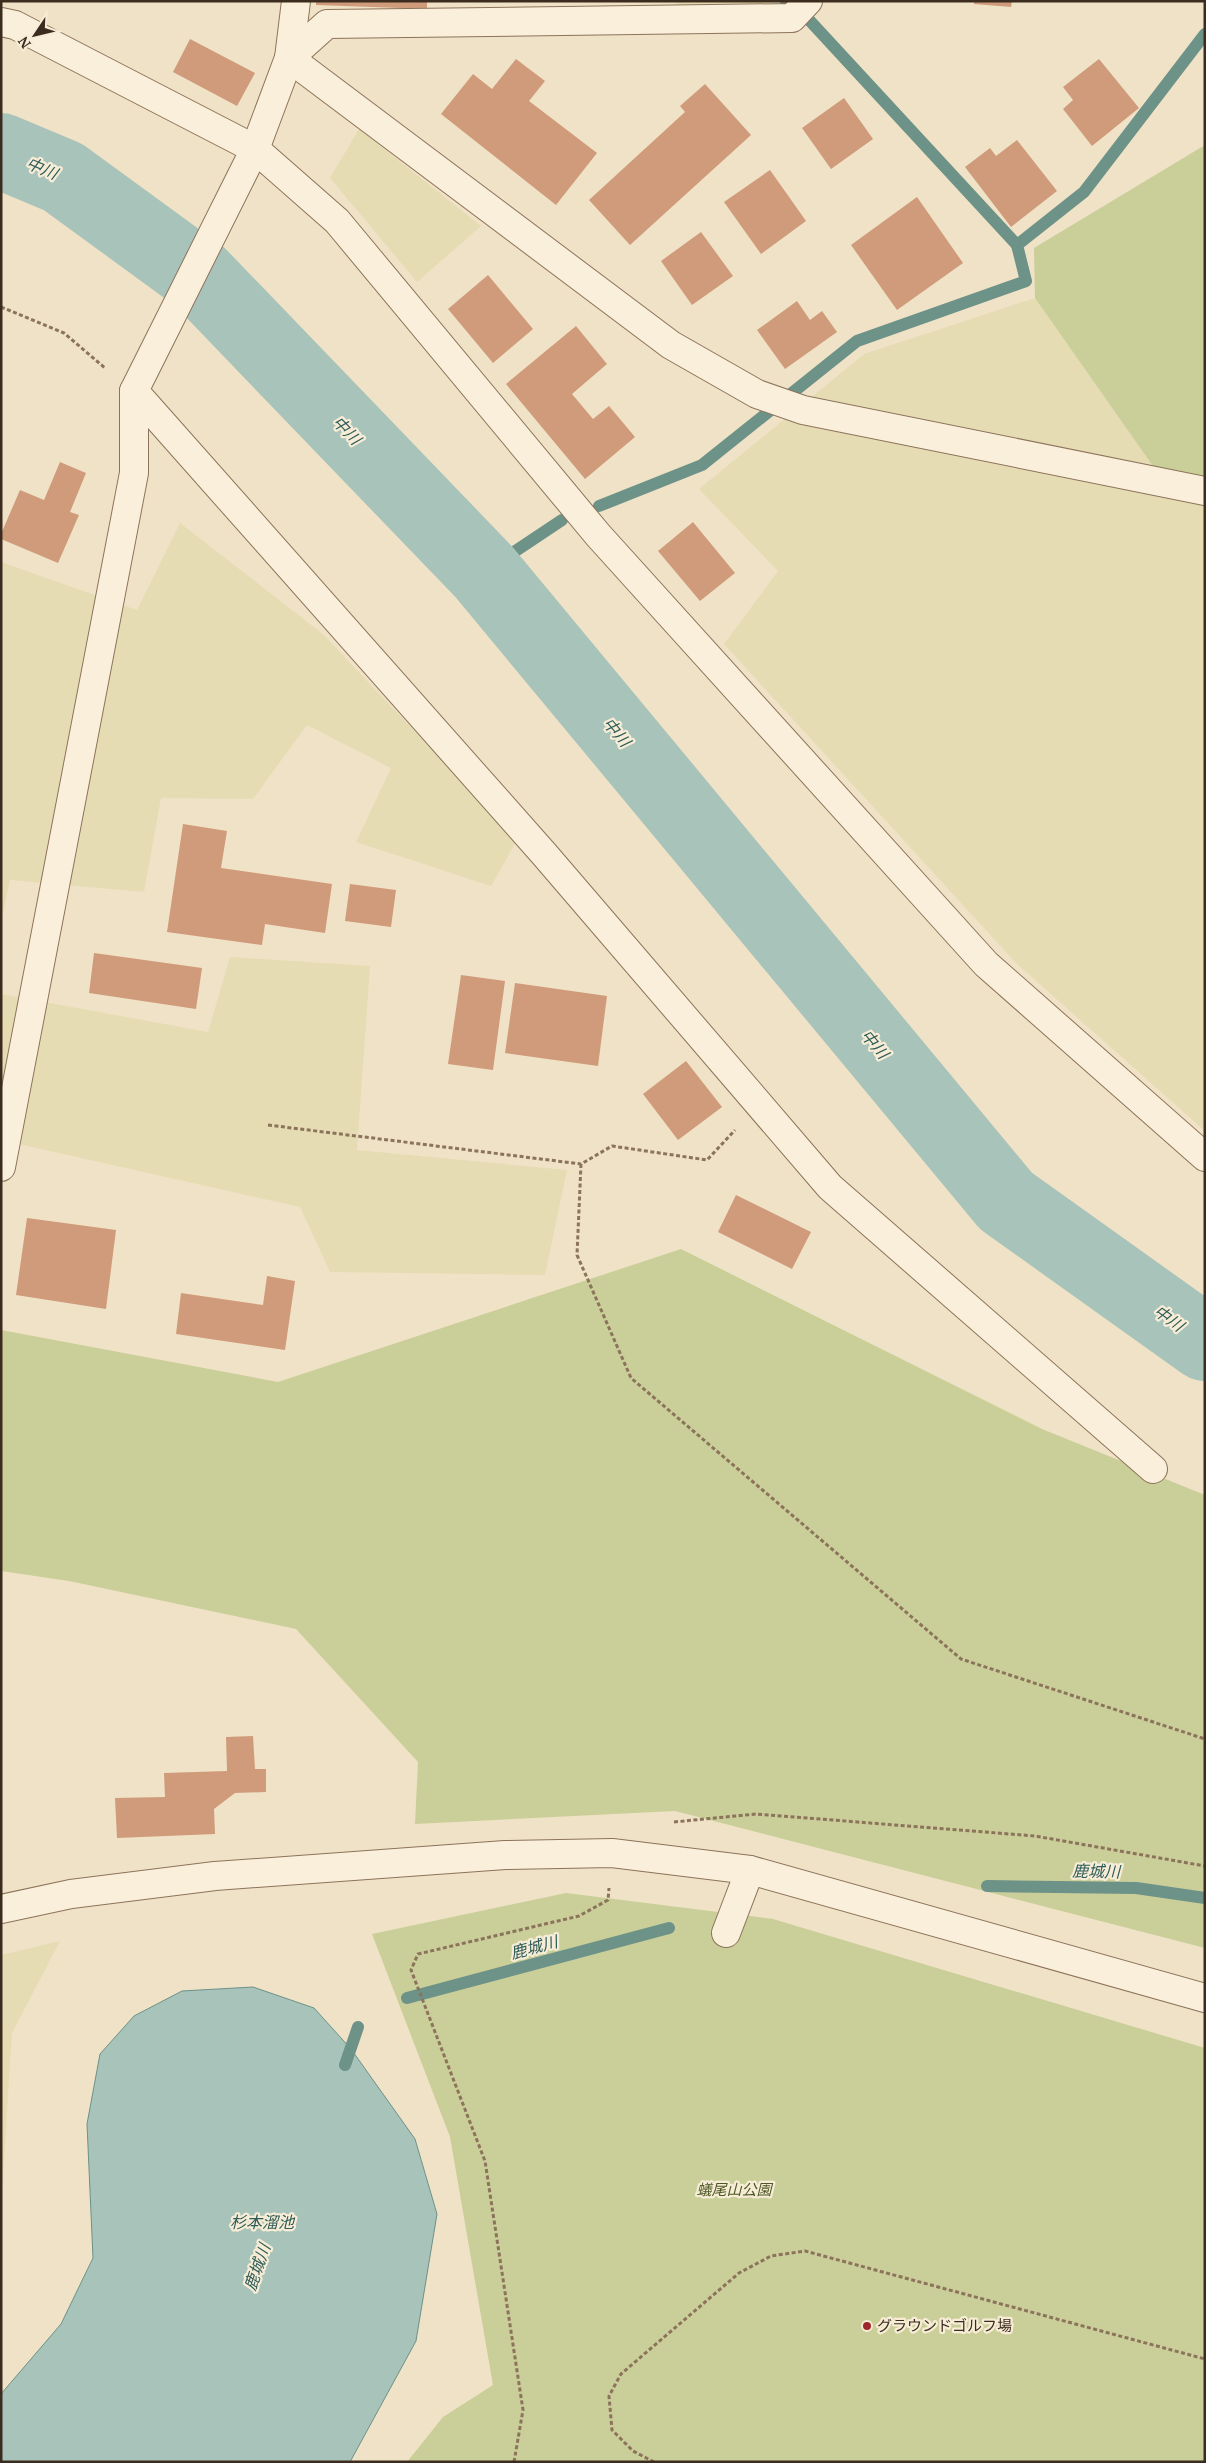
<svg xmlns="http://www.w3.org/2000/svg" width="1206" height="2463" font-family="'PT Serif','Noto Sans JP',serif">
  <rect width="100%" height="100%" fill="#f0e2c6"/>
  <g fill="#e6dcb3">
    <path d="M 676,1 L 793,1 L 792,6 L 676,5 Z"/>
    <path d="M 359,129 L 481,226 L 417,282 L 330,178 Z"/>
    <path d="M 1035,298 L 1155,469 L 1205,478 L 1205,1131 L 1016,963 L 724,644 L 778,571 L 699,489 L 864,354 Z"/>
    <path d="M 180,523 L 324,635 L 517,840 L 491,886 L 356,842 L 391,768 L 307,725 L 253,799 L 161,798 L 144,892 L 10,880 L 1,922 L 1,562 L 137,610 Z"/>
    <path d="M 230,957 L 370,966 L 357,1150 L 567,1170 L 545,1275 L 330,1272 L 300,1207 L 1,1140 L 1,994 L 208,1032 Z"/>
    <path d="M 60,1941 L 12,2033 L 1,2208 L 1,1955 Z"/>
  </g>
  <g fill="#cacf99">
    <path d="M 1205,145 L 1205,478 L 1155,469 L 1035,298 L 1034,248 Z"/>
    <path d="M 681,1249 L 1042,1429 L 1205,1495 L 1205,1948 L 675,1811 L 415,1824 L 418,1762 L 296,1629 L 69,1581 L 1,1571 L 1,1330 L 278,1382 Z"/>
    <path d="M 566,1893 L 773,1919 L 1205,2048 L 1205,2462 L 407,2462 L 443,2417 L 493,2385 L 450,2137 L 372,1934 Z"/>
  </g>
  <path fill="#a7c3ba" stroke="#6d9288" d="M 253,1987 L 314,2008 L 351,2049 L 415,2139 L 437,2214 L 416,2341 L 350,2462 L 1,2462 L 1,2394 L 61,2324 L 93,2258 L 87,2124 L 100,2054 L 134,2016 L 182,1991 Z"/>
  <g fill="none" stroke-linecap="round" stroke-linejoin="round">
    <g stroke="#6d9288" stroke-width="12">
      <path d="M 786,1 L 799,9 L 1017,245"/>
      <path d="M 599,506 L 702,465 L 857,341 L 1026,281 L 1017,245 L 1084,192 L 1205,34"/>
      <path d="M 484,572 L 562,520"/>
      <path d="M 987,1886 L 1136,1888 L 1205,1898"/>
      <path d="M 407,1998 L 669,1928"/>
      <path d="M 345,2065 L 358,2027"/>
    </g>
    <path stroke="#a7c3ba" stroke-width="76" d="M 1,151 L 63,177 L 200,277 L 484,572 L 1006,1201 L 1205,1343"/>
  </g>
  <g fill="#cf9b7a">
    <path d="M 316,1 L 427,1 L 427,9 L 316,5 Z"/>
    <path d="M 974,1 L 1012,1 L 1011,7 L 974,4 Z"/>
    <path d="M 190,39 L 255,73 L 237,106 L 173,72 Z"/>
    <path d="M 516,59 L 545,81 L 529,101 L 597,153 L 556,205 L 441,114 L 473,74 L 492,89 Z"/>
    <path d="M 1099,59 L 1139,108 L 1092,146 L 1063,109 L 1073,100 L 1063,87 Z"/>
    <path d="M 705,84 L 751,135 L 630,245 L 589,200 L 685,112 L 680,106 Z"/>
    <path d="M 844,98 L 873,139 L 831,169 L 802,128 Z"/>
    <path d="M 1017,140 L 1057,191 L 1011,227 L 965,167 L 990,148 L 996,156 Z"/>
    <path d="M 770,170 L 806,221 L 761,254 L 724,202 Z"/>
    <path d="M 917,197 L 963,263 L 897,310 L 851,245 Z"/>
    <path d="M 701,232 L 733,276 L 692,305 L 661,261 Z"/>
    <path d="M 488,275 L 533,329 L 493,363 L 448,309 Z"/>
    <path d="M 797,301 L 810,320 L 822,311 L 837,332 L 785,369 L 757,330 Z"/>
    <path d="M 576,326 L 607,364 L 572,394 L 593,419 L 609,406 L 635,437 L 585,479 L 506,384 Z"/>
    <path d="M 60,462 L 86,473 L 70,512 L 79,515 L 58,563 L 1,539 L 1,534 L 20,490 L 44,500 Z"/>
    <path d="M 693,522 L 735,573 L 700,601 L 658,551 Z"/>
    <path d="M 183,824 L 227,831 L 221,868 L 332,884 L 325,933 L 265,924 L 262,945 L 167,932 Z"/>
    <path d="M 350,884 L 396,890 L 391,927 L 345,921 Z"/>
    <path d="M 94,953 L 202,968 L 196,1009 L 89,993 Z"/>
    <path d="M 461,975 L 505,981 L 493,1070 L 448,1064 Z"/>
    <path d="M 515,983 L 607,996 L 598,1066 L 505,1053 Z"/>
    <path d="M 686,1061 L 722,1107 L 678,1140 L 643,1094 Z"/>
    <path d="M 736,1195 L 811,1232 L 792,1269 L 718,1232 Z"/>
    <path d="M 27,1218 L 116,1230 L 106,1309 L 16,1295 Z"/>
    <path d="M 267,1276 L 295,1281 L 285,1350 L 176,1334 L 181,1293 L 263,1305 Z"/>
    <path d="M 253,1736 L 255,1769 L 266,1769 L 266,1792 L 235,1793 L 214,1809 L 215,1834 L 117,1838 L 115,1798 L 165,1797 L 164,1773 L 227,1771 L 226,1737 Z"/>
  </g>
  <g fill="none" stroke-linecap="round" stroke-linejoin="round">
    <defs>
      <g id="minor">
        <path d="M 1,22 L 15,25 L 255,149 L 337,221 L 598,535 L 986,964 L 1205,1157"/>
        <path d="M 289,58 L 671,345 L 757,394 L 803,410 L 1205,491"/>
        <path d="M 289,58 L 327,24 L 792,18 L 808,1"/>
        <path d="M 134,391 L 545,855 L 830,1187 L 1153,1469"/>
        <path d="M 1,1167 L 134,473 L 134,391 L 255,149 L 289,58 L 296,1"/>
        <path d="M 1,1909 L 71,1894 L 215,1876 L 505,1855 L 612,1853 L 750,1870 L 1205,1998"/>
        <path d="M 726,1933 L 750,1870"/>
      </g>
    </defs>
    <use href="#minor" stroke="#8c735b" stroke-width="30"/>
    <g stroke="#8c735b" stroke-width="3" stroke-dasharray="4 2.5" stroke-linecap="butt">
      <path d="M 1,307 L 64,333 L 105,368"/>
      <path d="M 268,1125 L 581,1164 L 612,1146 L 707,1160 L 735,1130"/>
      <path d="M 581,1164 L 577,1255 L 631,1378 L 961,1659 L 1205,1739"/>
      <path d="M 674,1822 L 756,1814 L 1035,1836 L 1205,1866"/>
      <path d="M 514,2462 L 523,2410 L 485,2161 L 411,1970 L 418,1954 L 579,1916 L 608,1900 L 609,1888"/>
      <path d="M 654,2462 L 633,2451 L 612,2430 L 609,2396 L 621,2374 L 739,2273 L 771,2256 L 805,2251 L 1205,2359"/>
    </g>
    <use href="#minor" stroke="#faefda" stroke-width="28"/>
  </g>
  <circle fill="#9d282c" stroke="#f7ecd6" stroke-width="2" cx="867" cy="2326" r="5"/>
  <g text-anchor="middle" stroke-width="4.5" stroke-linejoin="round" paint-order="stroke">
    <g font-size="15" font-style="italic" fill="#4d5925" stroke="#f7ecd6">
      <text x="734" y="2195">蟻尾山公園</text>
    </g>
    <g font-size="15" fill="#3c2c1f" stroke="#f7ecd6" text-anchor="start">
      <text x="877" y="2331">グラウンドゴルフ場</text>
    </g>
    <g font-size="16" font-style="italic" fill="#2e5c58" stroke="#f7ecd6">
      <text transform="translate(42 168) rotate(23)" y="6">中川</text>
      <text transform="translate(347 430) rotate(46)" y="6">中川</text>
      <text transform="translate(617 732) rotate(50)" y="6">中川</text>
      <text transform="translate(875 1044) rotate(50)" y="6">中川</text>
      <text transform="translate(1169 1318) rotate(36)" y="6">中川</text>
      <text transform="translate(1096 1871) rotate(1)" y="6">鹿城川</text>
      <text transform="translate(534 1947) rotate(-15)" y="6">鹿城川</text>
      <text x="262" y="2228">杉本溜池</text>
      <text transform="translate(257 2267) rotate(-71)" y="6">鹿城川</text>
    </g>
  </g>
  <rect width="1206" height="2463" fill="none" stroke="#3c2c1f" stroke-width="5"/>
  <g transform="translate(35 35) rotate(235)" stroke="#f7ecd6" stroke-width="4" paint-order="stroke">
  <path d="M0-4L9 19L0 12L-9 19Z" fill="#3c2c1f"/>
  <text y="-8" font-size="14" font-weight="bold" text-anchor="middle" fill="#3c2c1f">N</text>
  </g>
</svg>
